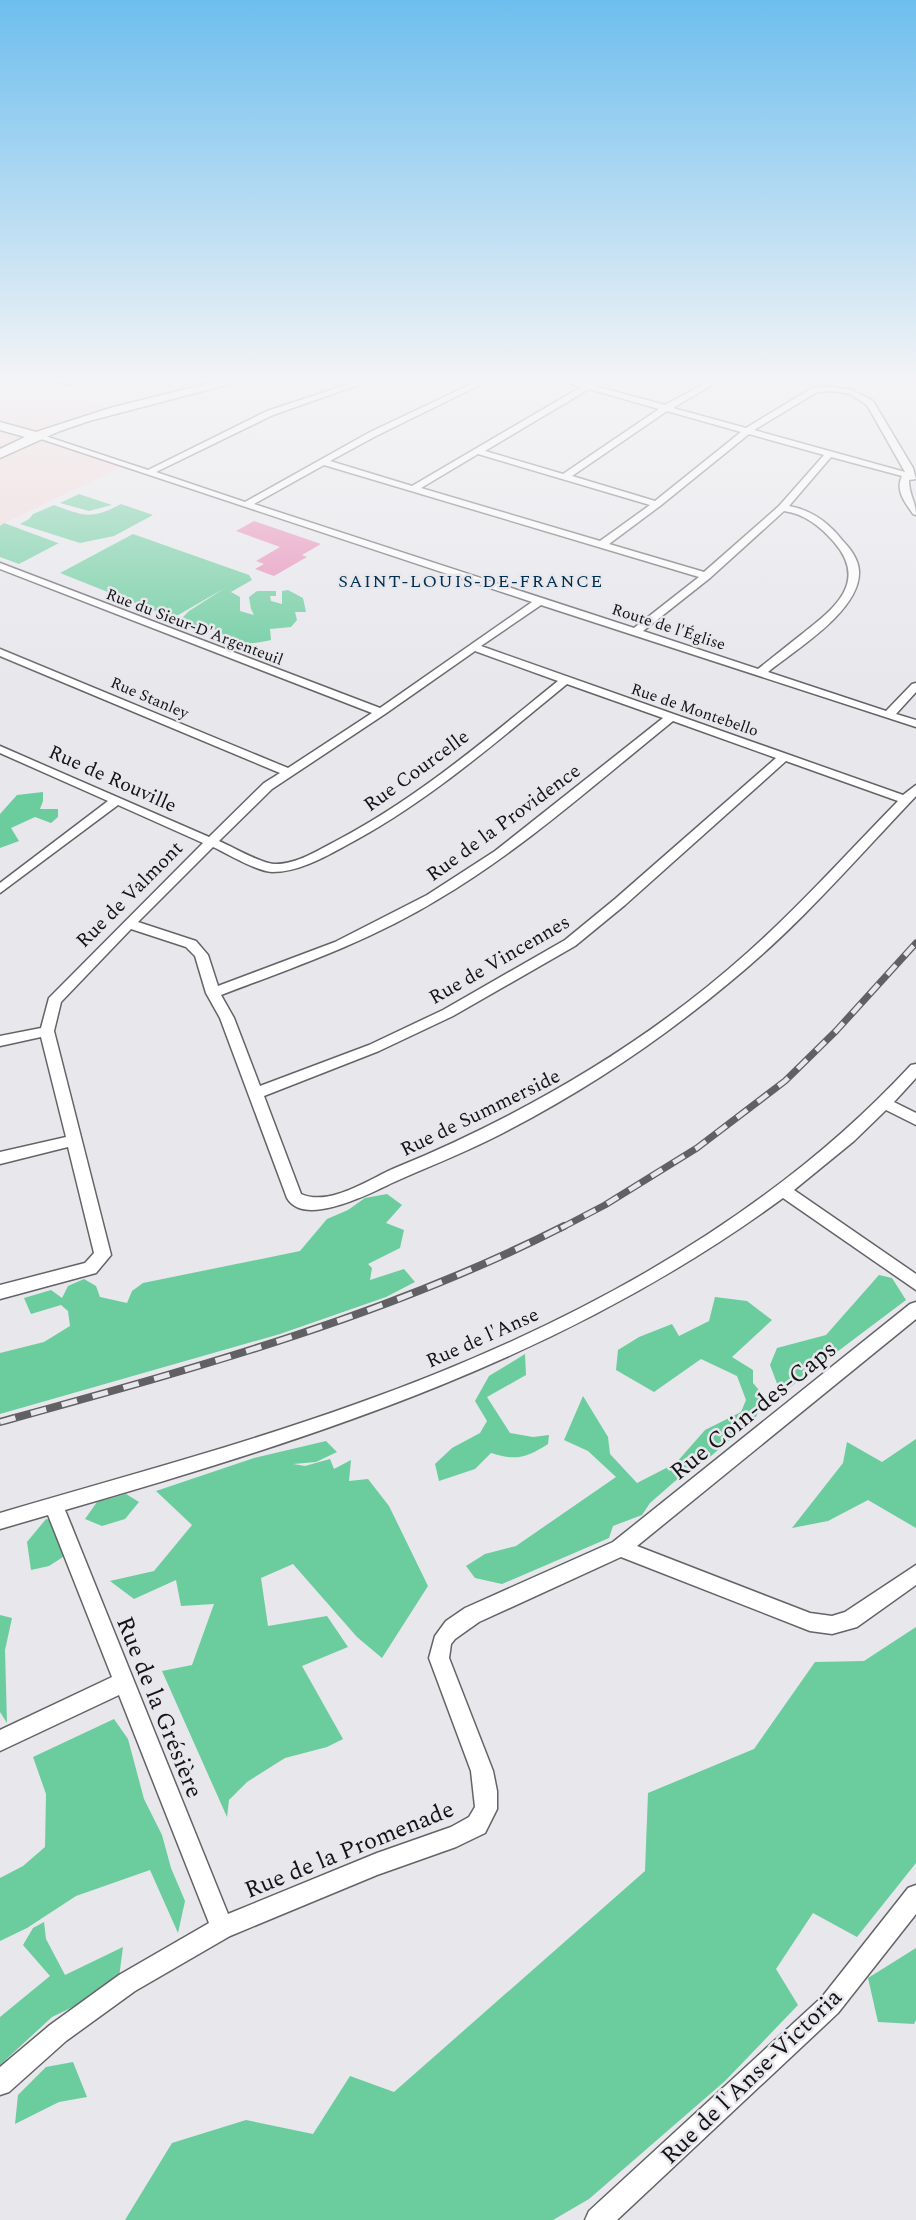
<svg xmlns="http://www.w3.org/2000/svg" width="916" height="2220" font-family="Spectral,serif">
  <rect width="100%" height="100%" fill="#e7e7ec"/>
  <path fill="#f1d6d6" d="M 7,391 L 47,401 L 68,394 L 114,409 L 37,436 L 126,465 L 0,525 L 0,394 Z"/>
  <g fill="#6bcc9e">
    <path d="M 79,494 L 112,505 L 89,511 L 60,503 Z"/>
    <path d="M 121,504 L 153,515 L 114,536 L 80,543 L 20,524 L 29,519 L 33,514 L 54,505 C 84,516 91,520 121,504 Z"/>
    <path d="M 4,523 L 58,543 L 59,543 L 19,564 L 0,557 L 0,526 Z"/>
    <path d="M 133,534 L 249,575 L 252,580 L 231,592 L 240,597 L 240,611 L 254,615 L 251,609 L 249,597 L 257,591 L 276,591 L 276,596 L 270,596 L 271,601 L 282,604 L 282,591 L 288,590 L 303,598 L 306,612 L 295,612 L 297,620 L 291,627 L 270,629 L 271,640 C 246,645 229,649 212,626 L 196,628 L 181,619 L 189,611 L 225,588 L 173,618 L 60,573 Z"/>
    <path d="M 43,792 L 43,801 L 40,809 L 58,809 L 58,817 L 51,823 L 35,817 L 11,828 L 19,841 L 0,848 L 0,814 L 17,795 Z"/>
    <path d="M 387,1194 L 402,1205 L 386,1223 L 404,1230 L 400,1248 L 368,1264 L 372,1268 L 370,1280 L 404,1269 L 415,1282 L 386,1297 L 280,1334 L 0,1414 L 0,1353 L 44,1342 L 70,1326 L 68,1311 L 61,1305 L 31,1314 L 24,1298 L 51,1290 L 62,1298 L 68,1286 L 84,1279 L 96,1286 L 100,1297 L 127,1303 L 132,1291 L 143,1283 L 300,1251 L 327,1219 L 348,1210 L 365,1198 Z"/>
    <path d="M 879,1275 L 892,1278 L 906,1300 L 781,1394 L 770,1365 L 777,1348 L 826,1335 Z"/>
    <path d="M 715,1297 L 747,1301 L 772,1320 L 732,1357 L 753,1370 L 753,1383 L 764,1396 L 756,1417 L 711,1456 L 674,1482 L 650,1503 L 642,1515 L 613,1526 L 609,1538 L 502,1584 L 475,1578 L 466,1566 L 485,1554 L 516,1546 L 616,1477 L 588,1451 L 564,1440 L 583,1396 L 608,1437 L 610,1454 L 637,1483 L 676,1463 L 705,1430 L 741,1412 L 746,1400 L 737,1376 L 701,1359 L 654,1392 L 616,1370 L 618,1350 L 639,1337 L 672,1324 L 679,1336 L 709,1321 Z"/>
    <path d="M 525,1354 L 526,1375 L 487,1397 L 510,1433 L 533,1437 L 549,1435 L 548,1444 C 526,1458 516,1461 491,1453 L 475,1469 L 439,1481 L 435,1464 L 452,1448 L 480,1433 L 487,1421 L 475,1401 L 489,1376 Z"/>
    <path d="M 916,1439 L 916,1528 L 868,1500 L 828,1521 L 792,1528 L 843,1463 L 847,1442 L 882,1462 Z"/>
    <path d="M 326,1441 L 337,1452 L 316,1462 L 293,1464 L 305,1466 L 330,1459 L 334,1469 L 351,1460 L 349,1481 L 368,1479 L 389,1506 L 428,1586 L 382,1658 L 357,1637 L 293,1564 L 261,1578 L 268,1626 L 327,1616 L 348,1647 L 302,1666 L 343,1739 L 327,1747 L 285,1758 L 247,1782 L 229,1800 L 227,1817 L 162,1671 L 192,1665 L 214,1604 L 181,1606 L 176,1580 L 134,1599 L 110,1581 L 154,1571 L 192,1525 L 156,1491 L 254,1458 Z"/>
    <path d="M 126,1494 L 139,1502 L 125,1519 L 102,1526 L 85,1519 L 97,1502 Z"/>
    <path d="M 46,1519 L 72,1523 L 80,1546 L 49,1566 L 31,1570 L 27,1542 Z"/>
    <path d="M 0,1615 L 12,1618 L 5,1650 L 7,1723 L 0,1712 Z"/>
    <path d="M 916,1627 L 916,1863 L 857,1937 L 813,1913 L 776,1969 L 798,2005 L 725,2081 L 589,2199 L 553,2220 L 125,2220 L 172,2143 L 246,2120 L 313,2134 L 350,2076 L 394,2092 L 645,1871 L 648,1793 L 754,1749 L 815,1662 L 864,1661 Z"/>
    <path d="M 114,1719 L 128,1739 L 144,1799 L 162,1835 L 171,1868 L 185,1901 L 178,1933 L 150,1870 L 76,1896 L 27,1928 L 0,1941 L 0,1878 L 23,1866 L 45,1847 L 46,1794 L 33,1757 Z"/>
    <path d="M 44,1922 L 46,1939 L 65,1975 L 123,1947 L 118,1985 L 52,2017 L 0,2065 L 0,2017 L 50,1976 L 23,1945 L 33,1928 Z"/>
    <path d="M 916,1948 L 916,2020 L 914,2024 L 878,2022 L 868,1978 Z"/>
    <path d="M 73,2062 L 87,2097 L 59,2102 L 15,2124 L 18,2095 L 46,2067 Z"/>
  </g>
  <path fill="#e78cb6" d="M 254,521 L 321,544 L 302,555 L 307,557 L 274,576 L 255,569 L 264,564 L 256,561 L 280,547 L 236,531 Z"/>
  <g fill="none" stroke-linecap="round" stroke-linejoin="round">
    <defs>
      <g id="street">
        <path d="M 51,380 L 83,380 L 67,384 Z"/>
        <path d="M 361,380 L 372,380 L 273,415 L 156,472 L 245,502 L 370,432 L 480,380 L 490,380 L 376,436 L 330,461 L 412,486 L 581,387 L 560,380 L 587,384 L 592,382 L 596,384 L 595,386 L 665,405 L 711,380 L 720,380 L 673,408 L 746,428 L 812,388 L 832,387 L 852,390 L 873,401 L 913,468 L 916,479 L 909,480 C 909,496 916,501 916,515 L 913,514 C 905,502 895,491 902,476 L 831,457 L 789,506 C 811,510 828,522 842,540 C 850,548 859,560 859,572 C 860,611 795,650 768,672 L 886,711 L 912,684 L 916,683 L 916,692 L 896,714 L 916,720 L 916,727 L 541,605 L 481,646 L 903,795 L 916,785 L 916,796 C 856,859 798,927 730,982 C 657,1043 577,1096 491,1139 C 459,1155 425,1168 392,1183 C 371,1193 304,1228 287,1198 L 220,1018 L 206,993 L 195,956 L 186,947 L 131,929 L 61,1002 L 54,1031 L 111,1255 L 96,1273 L 0,1299 L 0,1285 L 85,1263 L 94,1253 L 68,1147 L 0,1164 L 0,1152 L 66,1137 L 41,1037 L 0,1046 L 0,1036 L 41,1028 L 49,998 L 203,843 L 118,805 L 0,893 L 0,883 L 108,801 L 0,753 L 0,746 L 209,837 L 264,783 L 280,773 L 0,656 L 0,649 L 288,768 L 372,713 L 0,569 L 0,563 L 380,708 L 532,602 L 32,436 L 39,434 L 148,470 L 267,411 ZM 589,389 L 659,409 L 563,474 L 485,451 ZM 832,391 L 850,394 L 867,405 L 905,472 L 754,430 L 817,392 ZM 667,411 L 741,432 L 655,501 L 572,476 ZM 749,434 L 824,455 L 779,506 L 704,572 L 609,544 L 660,506 ZM 478,454 L 650,505 L 600,541 L 421,488 ZM 324,465 L 699,577 L 634,628 L 254,504 ZM 784,511 C 805,514 820,526 834,542 C 869,582 834,609 802,634 C 787,646 773,657 758,669 L 643,631 L 710,578 ZM 475,651 L 558,681 C 486,739 417,799 334,842 C 317,851 295,865 274,864 C 260,863 233,847 219,841 L 272,789 L 385,714 ZM 567,684 L 663,718 L 495,851 L 427,895 L 335,942 L 218,986 L 208,955 L 196,941 L 138,922 L 213,847 C 228,854 256,871 272,872 C 298,872 323,858 345,846 C 427,803 496,742 567,684 ZM 673,721 L 776,758 L 615,899 L 565,940 L 443,1010 L 369,1045 L 260,1086 L 234,1018 L 221,995 C 295,967 370,941 437,900 C 522,850 596,783 673,721 ZM 786,761 L 898,801 C 848,852 800,906 747,953 C 643,1046 523,1115 395,1168 C 369,1179 330,1207 301,1194 L 264,1096 L 379,1051 L 453,1016 L 575,946 L 625,905 Z"/>
        <path d="M 916,1064 L 916,1078 L 894,1102 L 916,1113 L 916,1125 L 886,1110 L 854,1141 L 794,1190 L 916,1274 L 916,1290 L 783,1198 C 565,1358 321,1436 65,1510 L 228,1914 L 377,1853 L 451,1827 L 469,1817 L 475,1807 L 471,1771 L 429,1658 L 435,1636 L 446,1621 L 465,1608 L 613,1542 L 910,1304 L 916,1302 L 916,1319 L 637,1546 L 810,1613 L 832,1616 L 845,1612 L 916,1565 L 916,1585 L 857,1627 L 832,1634 L 810,1631 L 621,1557 L 479,1622 L 455,1639 L 451,1644 L 449,1658 L 493,1771 L 497,1791 L 497,1809 L 485,1833 L 456,1847 L 377,1875 L 230,1936 L 135,1991 L 66,2041 L 9,2092 L 0,2095 L 0,2067 L 50,2025 L 119,1975 L 209,1923 L 119,1695 L 0,1751 L 0,1730 L 112,1677 L 48,1515 L 0,1529 L 0,1513 C 119,1478 239,1446 356,1404 C 559,1332 763,1225 911,1065 Z"/>
        <path d="M 916,1885 L 916,1914 L 838,2013 L 617,2220 L 585,2220 L 589,2211 L 822,1997 L 908,1888 Z"/>
      </g>
      <path id="secondary" d="M 222,380 L 239,380 L 237,382 L 89,421 L 60,431 L 0,458 L 0,449 L 25,437 L 0,430 L 0,422 L 36,432 L 110,408 Z"/>
    </defs>
    <use href="#street" stroke="#646368" stroke-width="3"/>
    <use href="#secondary" stroke="#646368" stroke-width="3"/>
    <use href="#street" fill="#fff" fill-rule="evenodd"/>
    <use href="#secondary" fill="#fff" fill-rule="evenodd"/>
    <defs>
      <path id="rail-far1" d="M 561,1228 L 605,1205 L 697,1148 L 785,1081 L 836,1031 L 916,943"/>
      <path id="rail" d="M 0,1422 C 192,1369 385,1317 564,1226"/>
    </defs>
    <use href="#rail-far1" stroke="#616164" stroke-width="7"/>
    <use href="#rail" stroke="#616164" stroke-width="8"/>
    <use href="#rail-far1" stroke="#e7e7ec" stroke-width="4.5" stroke-dasharray="13" stroke-linecap="butt"/>
    <use href="#rail" stroke="#e7e7ec" stroke-width="5" stroke-dasharray="16" stroke-linecap="butt"/>
  </g>
  <linearGradient id="sky" x2="0" y2="1"><stop stop-color="#6dbeee"/><stop offset="0.55" stop-color="#f4f4f6"/><stop offset="1" stop-color="#f4f4f6" stop-opacity="0"/></linearGradient>
  <rect width="916" height="690" fill="url(#sky)"/>
  <g text-anchor="middle" stroke-width="5" stroke-linejoin="round" paint-order="stroke">
    <g font-size="16" fill="#141416" stroke="#e7e7ec">
      <text transform="translate(195 626) rotate(21)" y="6">Rue du Sieur-D'Argenteuil</text>
      <text transform="translate(669 626) rotate(18)" y="6">Route de l'Église</text>
      <text transform="translate(150 697) rotate(23)" y="6">Rue Stanley</text>
      <text transform="translate(695 709) rotate(19)" y="6">Rue de Montebello</text>
    </g>
    <g font-size="18" letter-spacing="1.5" fill="#002e52" stroke="#e7e7ec">
      <text x="471" y="587">SAINT-LOUIS-DE-FRANCE</text>
    </g>
    <g font-size="20" fill="#141416" stroke="#e7e7ec">
      <text transform="translate(416 770) rotate(-36)" y="7">Rue Courcelle</text>
      <text transform="translate(113 778) rotate(24)" y="7">Rue de Rouville</text>
      <text transform="translate(503 822) rotate(-36)" y="7">Rue de la Providence</text>
      <text transform="translate(129 894) rotate(-45)" y="7">Rue de Valmont</text>
      <text transform="translate(499 959) rotate(-30)" y="7">Rue de Vincennes</text>
      <text transform="translate(480 1112) rotate(-26)" y="7">Rue de Summerside</text>
      <text transform="translate(482 1337) rotate(-24)" y="7">Rue de l'Anse</text>
    </g>
    <g font-size="24" fill="#141416" stroke="#e7e7ec">
      <text transform="translate(753 1410) rotate(-39)" y="8">Rue Coin-des-Caps</text>
      <text transform="translate(160 1707) rotate(68)" y="8">Rue de la Grésière</text>
      <text transform="translate(349 1849) rotate(-22)" y="8">Rue de la Promenade</text>
      <text transform="translate(751 2076) rotate(-44)" y="8">Rue de l'Anse-Victoria</text>
    </g>
  </g>
</svg>
